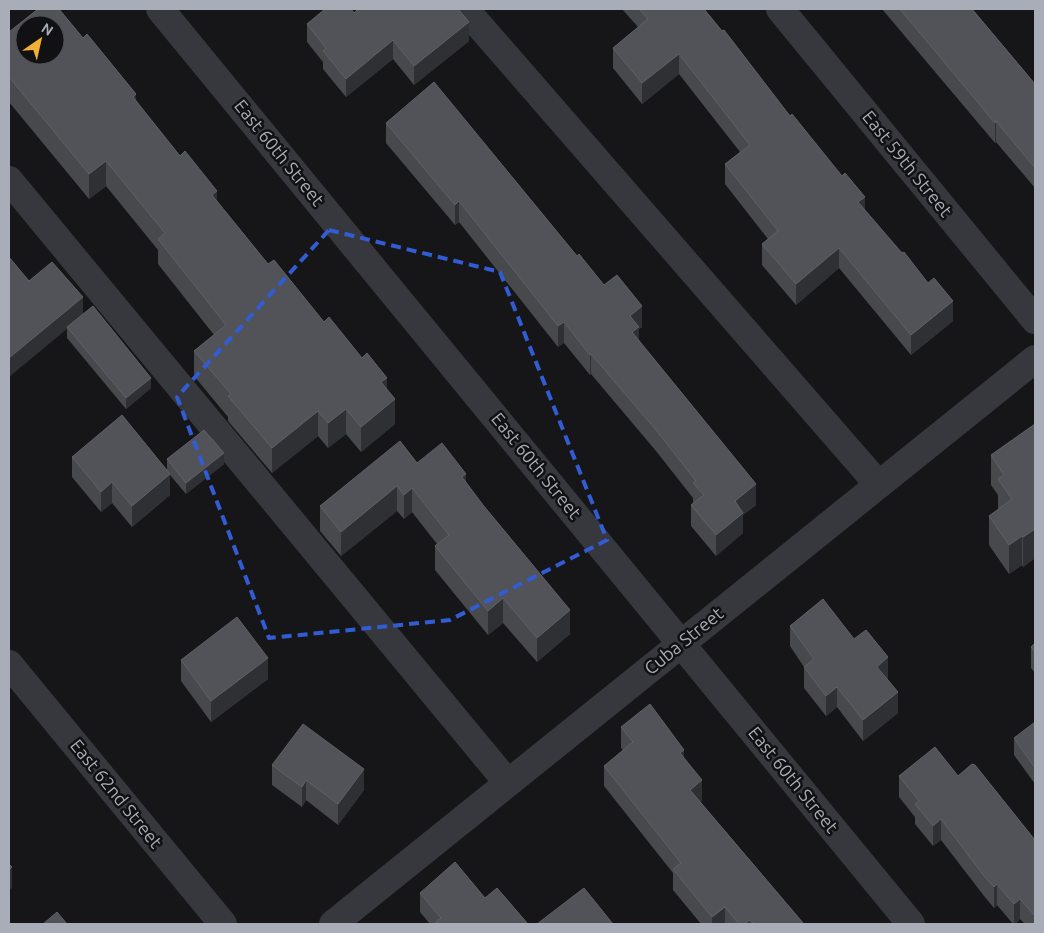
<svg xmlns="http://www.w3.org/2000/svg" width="1044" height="933" font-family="Ubuntu,sans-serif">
  <rect width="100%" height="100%" fill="#161618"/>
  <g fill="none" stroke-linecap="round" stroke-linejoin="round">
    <g stroke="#37383d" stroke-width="28">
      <path d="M 160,9 L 911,924"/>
      <path d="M 465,9 L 878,484"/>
      <path d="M 780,9 L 1035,320"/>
      <path d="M 9,180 L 508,783"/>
      <path d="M 9,664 L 223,924"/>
      <path d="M 333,924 L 1035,359"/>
    </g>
  </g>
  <g fill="#47494d">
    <path d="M 622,9 L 704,9 L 953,321 L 911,355 L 839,268 L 796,305 L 762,265 L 762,244 L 768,239 L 725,184 L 725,164 L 740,152 L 679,74 L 642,104 L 613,68 L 613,48 L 638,27 Z"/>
    <path d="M 882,9 L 972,9 L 1035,84 L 1035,188 L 996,142 L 995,143 Z"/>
    <path d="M 354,13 L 469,41 L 414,85 L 393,59 L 346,97 L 323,69 L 323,62 L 307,42 L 307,24 Z"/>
    <path d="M 9,32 L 136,102 L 268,264 L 387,389 L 395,424 L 361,452 L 346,434 L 328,448 L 318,436 L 272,473 L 228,421 L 228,417 L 194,376 L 194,351 L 214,335 L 158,264 L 158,250 L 106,186 L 89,199 L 9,102 Z"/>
    <path d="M 386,123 L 577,256 L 642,327 L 639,329 L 639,340 L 756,505 L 743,515 L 743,533 L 716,556 L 691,526 L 691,505 L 693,503 L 693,498 L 656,451 L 591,374 L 590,375 L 564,343 L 558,347 L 459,222 L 455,225 L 386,143 Z"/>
    <path d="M 29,281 L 83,315 L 151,388 L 126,409 L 67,338 L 67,329 Z"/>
    <path d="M 1035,424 L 1035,558 L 1023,567 L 1022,565 L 1009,574 L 989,545 L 989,516 L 999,509 L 998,508 L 998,495 L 991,485 L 991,455 Z"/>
    <path d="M 72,457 L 167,470 L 167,459 L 224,464 L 186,494 L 170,475 L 170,495 L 132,527 L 112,503 L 101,512 L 72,477 Z"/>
    <path d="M 417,463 L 466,482 L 570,634 L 537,662 L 503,623 L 488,635 L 435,570 L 435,546 L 437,544 L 412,512 L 404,519 L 397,511 L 341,556 L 320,531 L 320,506 Z"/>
    <path d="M 790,626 L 854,639 L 888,678 L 887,679 L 898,713 L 863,741 L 837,707 L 826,716 L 804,688 L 804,667 L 790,646 Z"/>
    <path d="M 1035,643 L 1035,673 L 1031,668 L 1031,647 Z"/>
    <path d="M 181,660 L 268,679 L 211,722 L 181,681 Z"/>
    <path d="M 1035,722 L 1035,784 L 1014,755 L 1014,738 Z"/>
    <path d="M 621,727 L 684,757 L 702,801 L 700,802 L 804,924 L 701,924 L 673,890 L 673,873 L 604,786 L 604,766 L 623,750 L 621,748 Z"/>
    <path d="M 272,765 L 364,790 L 338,825 L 306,800 L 302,807 L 272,785 Z"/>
    <path d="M 899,776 L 958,776 L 1026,829 L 1035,840 L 1035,924 L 1025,924 L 1020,919 L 1015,924 L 1013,924 L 997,905 L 994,908 L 984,896 L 941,840 L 933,846 L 915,824 L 915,817 L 899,797 Z"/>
    <path d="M 420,893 L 485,898 L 528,924 L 430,924 L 420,912 Z"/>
  </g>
  <g fill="#2f3033">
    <path d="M 469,22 L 469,41 L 414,85 L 414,66 Z"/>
    <path d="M 393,40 L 393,59 L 346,97 L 346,79 Z"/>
    <path d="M 679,54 L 679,74 L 642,104 L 642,83 Z"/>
    <path d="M 136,94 L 136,119 L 133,97 Z"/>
    <path d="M 996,121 L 996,142 L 995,143 L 995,123 Z"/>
    <path d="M 106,161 L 106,186 L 89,199 L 89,174 Z"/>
    <path d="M 217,191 L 217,216 L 212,195 Z"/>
    <path d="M 865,197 L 865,217 L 858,202 Z"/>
    <path d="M 459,201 L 459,222 L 455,225 L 455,205 Z"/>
    <path d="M 839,248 L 839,268 L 796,305 L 796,284 Z"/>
    <path d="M 83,297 L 83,317 L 67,327 L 67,329 L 9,377 L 9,358 Z"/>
    <path d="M 953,301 L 953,321 L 911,355 L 911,335 Z"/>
    <path d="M 642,306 L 642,327 L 639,329 L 639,348 L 632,353 L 630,316 Z"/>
    <path d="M 564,322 L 564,343 L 558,347 L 558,326 Z"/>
    <path d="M 591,354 L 591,374 L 590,375 L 590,355 Z"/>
    <path d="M 151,378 L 151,388 L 126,409 L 126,398 Z"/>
    <path d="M 387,378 L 387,403 L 381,382 Z"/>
    <path d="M 395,399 L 395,424 L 361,452 L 361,427 Z"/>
    <path d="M 346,409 L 346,434 L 328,448 L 328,423 Z"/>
    <path d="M 318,411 L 318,436 L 272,473 L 272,448 Z"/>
    <path d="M 224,453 L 224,464 L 186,494 L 186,483 Z"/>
    <path d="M 170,474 L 170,495 L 132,527 L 132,506 Z"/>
    <path d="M 466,474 L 466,498 L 462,477 Z"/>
    <path d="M 112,482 L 112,503 L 101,512 L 101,492 Z"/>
    <path d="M 756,484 L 756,505 L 743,515 L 743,533 L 716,556 L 716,535 L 735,501 Z"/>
    <path d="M 397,486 L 397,511 L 341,556 L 341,532 Z"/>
    <path d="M 412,488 L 412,512 L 404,519 L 404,495 Z"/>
    <path d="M 1035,529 L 1035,558 L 1023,567 L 1023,537 Z"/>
    <path d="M 1022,536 L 1022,565 L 1009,574 L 1009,545 Z"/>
    <path d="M 503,598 L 503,623 L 488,635 L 488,611 Z"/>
    <path d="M 570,610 L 570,634 L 537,662 L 537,638 Z"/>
    <path d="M 888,657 L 888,678 L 877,687 L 877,667 Z"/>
    <path d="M 268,658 L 268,679 L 211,722 L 211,701 Z"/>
    <path d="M 837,687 L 837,707 L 826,716 L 826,696 Z"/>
    <path d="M 898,692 L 898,713 L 863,741 L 863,720 Z"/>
    <path d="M 684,750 L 684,770 L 680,753 Z"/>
    <path d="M 364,769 L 364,790 L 338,825 L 338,804 Z"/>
    <path d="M 306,780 L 306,800 L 302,807 L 302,787 Z"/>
    <path d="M 702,780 L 702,801 L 690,810 L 690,790 Z"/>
    <path d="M 941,819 L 941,840 L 933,846 L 933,826 Z"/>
    <path d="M 12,867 L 12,888 L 9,890 L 9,870 Z"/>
    <path d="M 997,884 L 997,905 L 994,908 L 994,887 Z"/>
    <path d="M 1020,899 L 1020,919 L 1014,924 L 1014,904 Z"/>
    <path d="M 725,907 L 725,924 L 712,924 L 712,917 Z"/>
    <path d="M 750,920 L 750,924 L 744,924 Z"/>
  </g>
  <g fill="#525359" stroke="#5f6168" fill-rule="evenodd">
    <path d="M 38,9 L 59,9 L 83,38 L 87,34 L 136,94 L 133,97 L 180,156 L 185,151 L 217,191 L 212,195 L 268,264 L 274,260 L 324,322 L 329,317 L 362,358 L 367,353 L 387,378 L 381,382 L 395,399 L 361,427 L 346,409 L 328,423 L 318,411 L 272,448 L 228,396 L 231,394 L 194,351 L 226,325 L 158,239 L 165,233 L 106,161 L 89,174 L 9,77 L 9,32 ZM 25,25 L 55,25 L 55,55 L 25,55 Z"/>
    <path d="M 325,9 L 351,9 L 354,13 L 358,9 L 458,9 L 469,22 L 414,66 L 393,40 L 346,79 L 323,51 L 326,48 L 307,24 Z"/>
    <path d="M 639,9 L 704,9 L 722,31 L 724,30 L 790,116 L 792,114 L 842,176 L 845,173 L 865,197 L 858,202 L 902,253 L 904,252 L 928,283 L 934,278 L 953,301 L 911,335 L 839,248 L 796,284 L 762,244 L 778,231 L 725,164 L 750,145 L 679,54 L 642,83 L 613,48 L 648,19 Z"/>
    <path d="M 900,9 L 972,9 L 1035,84 L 1035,168 L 996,121 L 995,123 Z"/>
    <path d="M 434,82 L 577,256 L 579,254 L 604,285 L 617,275 L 642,306 L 630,316 L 639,327 L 632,332 L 756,484 L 735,501 L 743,513 L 716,535 L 691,505 L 704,495 L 693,483 L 696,481 L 656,430 L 591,354 L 590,355 L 564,322 L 558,326 L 459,201 L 455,205 L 386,123 Z"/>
    <path d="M 9,257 L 29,281 L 52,262 L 83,297 L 9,358 Z"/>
    <path d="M 93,306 L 151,378 L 126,398 L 67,327 Z"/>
    <path d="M 122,415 L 170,474 L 132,506 L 112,482 L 101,492 L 72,457 Z"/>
    <path d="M 1035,424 L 1035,529 L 1023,537 L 1022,536 L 1009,545 L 989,516 L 1012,499 L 998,479 L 1004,475 L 991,455 Z"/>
    <path d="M 204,430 L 224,453 L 186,483 L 167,459 Z"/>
    <path d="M 400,441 L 417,463 L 442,443 L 466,474 L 462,477 L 483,505 L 570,610 L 537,638 L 503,598 L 488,611 L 435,546 L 449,535 L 412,488 L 404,495 L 397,486 L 341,532 L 320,506 Z"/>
    <path d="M 823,599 L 854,639 L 866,630 L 888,657 L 877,667 L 898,692 L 863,720 L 837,687 L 826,696 L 804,667 L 814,659 L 790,626 Z"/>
    <path d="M 237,617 L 268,658 L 211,701 L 181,660 Z"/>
    <path d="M 1035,643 L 1035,652 L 1031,647 Z"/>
    <path d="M 650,704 L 684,750 L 680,753 L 702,780 L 690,790 L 804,924 L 754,924 L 750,920 L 744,924 L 739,924 L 725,907 L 712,917 L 673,869 L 681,863 L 604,766 L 633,742 L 621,727 Z"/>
    <path d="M 1035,722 L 1035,768 L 1014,738 Z"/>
    <path d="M 303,724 L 364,769 L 338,804 L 306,780 L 302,787 L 272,765 Z"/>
    <path d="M 935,747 L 958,776 L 972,764 L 975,765 L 1035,840 L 1035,916 L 1020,899 L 1014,904 L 997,884 L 994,887 L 984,876 L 941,819 L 933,826 L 915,804 L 919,801 L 899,776 Z"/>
    <path d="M 455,862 L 485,898 L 497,888 L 528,924 L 438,924 L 436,922 L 441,918 L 420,893 Z"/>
    <path d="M 9,864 L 12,867 L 9,870 Z"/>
    <path d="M 584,888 L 613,924 L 537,924 Z"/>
    <path d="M 57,912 L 67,924 L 43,924 Z"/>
  </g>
  <path fill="none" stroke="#325cd3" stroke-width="4" stroke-dasharray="10 6" stroke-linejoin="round" d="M 329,230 L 500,272 L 607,540 L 450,620 L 269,638 L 177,397 Z"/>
  <g text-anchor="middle" stroke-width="5" stroke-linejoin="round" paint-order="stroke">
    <g font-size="18" fill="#a8adb8" stroke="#111113">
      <text transform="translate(279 153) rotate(51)" y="6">East 60th Street</text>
      <text transform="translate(907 164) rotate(51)" y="6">East 59th Street</text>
      <text transform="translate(536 466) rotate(51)" y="6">East 60th Street</text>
      <text transform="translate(684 641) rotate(-39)" y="6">Cuba Street</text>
      <text transform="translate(793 780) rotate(51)" y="6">East 60th Street</text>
      <text transform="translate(116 794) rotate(51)" y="6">East 62nd Street</text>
    </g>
  </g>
  <rect width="1044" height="933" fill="none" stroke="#a8adb8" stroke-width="20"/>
  <g transform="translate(40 40) rotate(34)"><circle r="24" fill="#111113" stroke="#4d4f55"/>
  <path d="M0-4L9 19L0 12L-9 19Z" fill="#f2b134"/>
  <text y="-8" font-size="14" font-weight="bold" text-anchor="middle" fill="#a8adb8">N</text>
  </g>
</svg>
